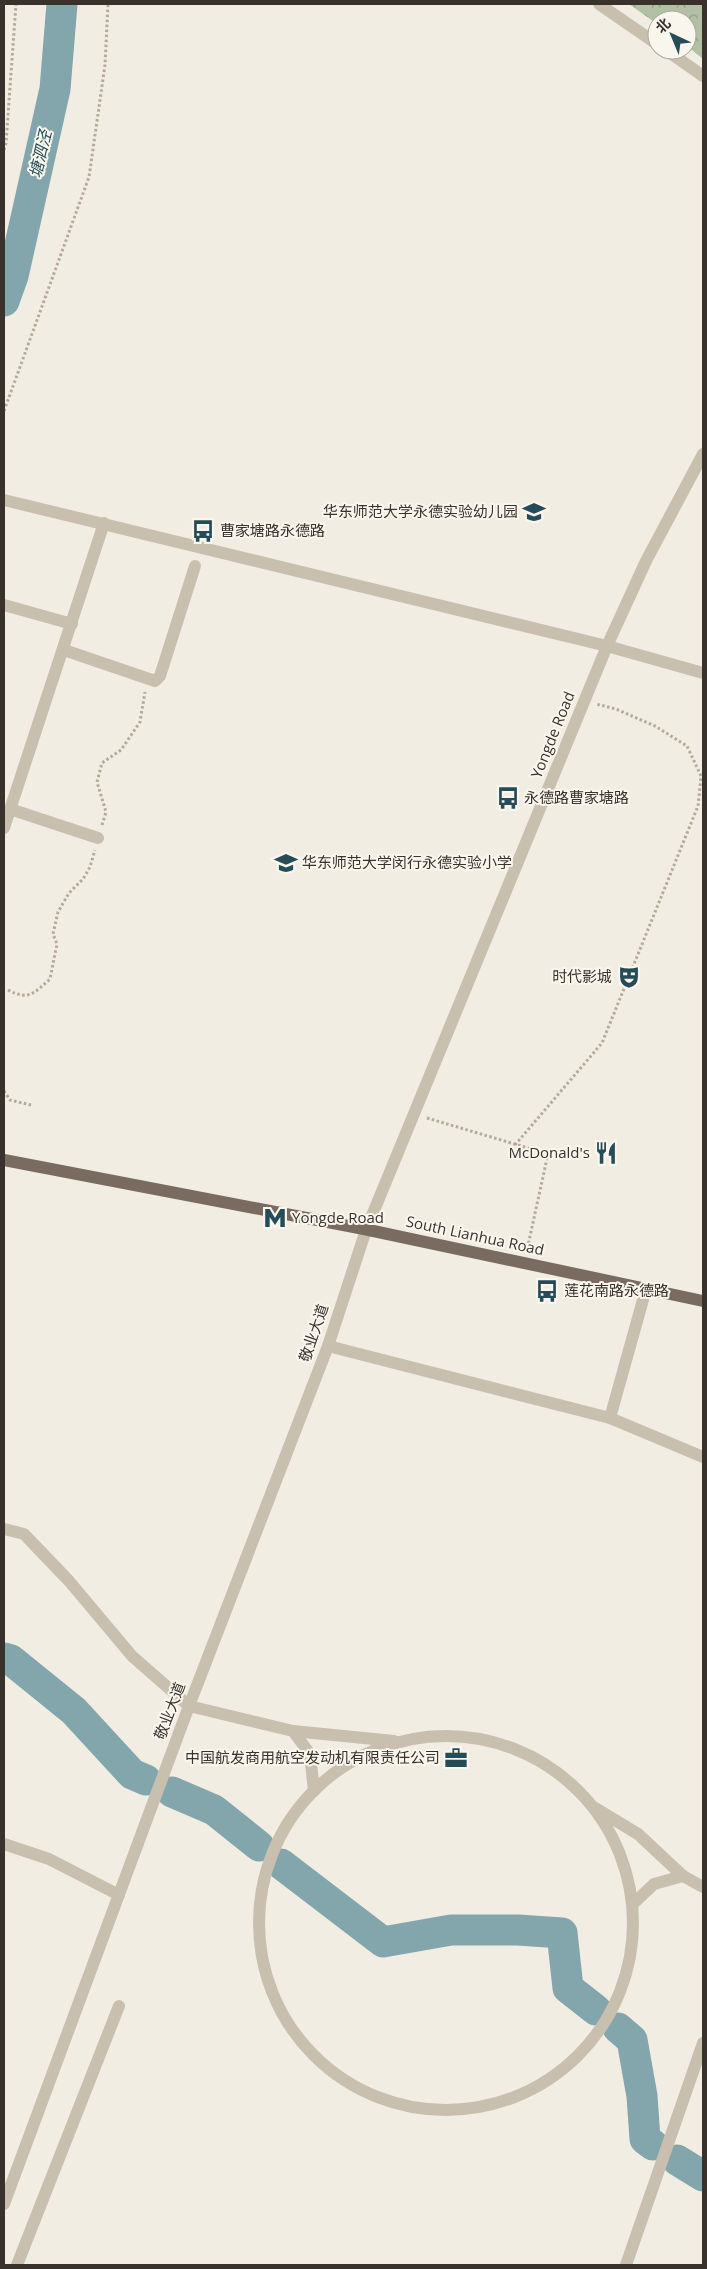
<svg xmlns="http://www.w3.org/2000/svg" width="707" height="2269" font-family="'Open Sans','Noto Sans SC',sans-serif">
  <defs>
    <pattern id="forest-crowns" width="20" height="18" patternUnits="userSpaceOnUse" patternTransform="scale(1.25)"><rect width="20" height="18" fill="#b2c0a3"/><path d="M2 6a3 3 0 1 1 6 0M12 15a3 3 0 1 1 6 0" fill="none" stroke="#929d85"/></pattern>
  </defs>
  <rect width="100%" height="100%" fill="#f2ede2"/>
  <path fill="url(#forest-crowns)" d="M 629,4 L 703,4 L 703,59 L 687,46 L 687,20 L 657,20 L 657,24 Z"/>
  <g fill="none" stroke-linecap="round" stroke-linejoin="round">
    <g stroke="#83a5ac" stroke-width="31">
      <path d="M 4,301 L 13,276 L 55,89 L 62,4"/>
      <path d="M 4,1658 L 11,1660 L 74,1711 L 132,1774 L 146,1780"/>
      <path d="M 172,1792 L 214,1810 L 259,1846"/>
      <path d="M 281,1864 L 383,1942 L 451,1930 L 518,1930 L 562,1933 L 568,1988 L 596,2010"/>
      <path d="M 618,2028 L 632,2040 L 642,2096 L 645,2139 L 653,2145"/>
      <path d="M 677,2160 L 703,2176"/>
    </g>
    <g stroke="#b5a999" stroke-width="3" stroke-dasharray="2.5 2.5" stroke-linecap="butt">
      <path d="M 4,150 L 6,143 L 16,4"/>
      <path d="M 4,411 L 89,177 L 105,65 L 108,4"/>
      <path d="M 102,825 L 106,812 L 97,782 L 102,763 L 121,750 L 140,722 L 145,692"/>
      <path d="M 8,990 C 29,1001 34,993 50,979 L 57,944 L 53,934 L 58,912 L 69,893 L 83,879 L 90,867 L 95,850"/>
      <path d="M 4,1091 L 10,1100 L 31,1105"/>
      <path d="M 427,1118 L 548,1154 L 527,1250"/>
      <path d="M 515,1145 L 602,1043 L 698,806 L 701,776 L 687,746 L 655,726 L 616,709 L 596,704"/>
    </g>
    <g stroke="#c9bfaf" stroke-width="12">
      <path d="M 599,4 L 657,44"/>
      <path d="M 666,50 L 703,76"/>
      <path d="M 4,500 L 607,646 L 703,673"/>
      <path d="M 4,605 L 72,624"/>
      <path d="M 64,650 L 155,681 L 160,676 L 195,566"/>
      <path d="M 10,809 L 98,838"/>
      <path d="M 4,828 L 104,523"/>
      <path d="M 328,1346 L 610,1418 L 646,1289"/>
      <path d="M 610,1418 L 703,1457"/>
      <path d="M 4,1529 L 24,1534 L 69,1581 L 132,1656 L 189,1706 L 293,1731 L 394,1741"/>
      <path d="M 293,1731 L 310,1754 L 314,1791"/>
      <circle cx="446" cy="1923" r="187"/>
      <path d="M 595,1808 L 638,1834 L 683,1876 L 703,1887"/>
      <path d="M 4,1844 L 49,1859 L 119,1895"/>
      <path d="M 634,1903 L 654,1884 L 683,1876"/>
      <path d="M 4,2204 L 189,1706 L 328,1346 L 366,1230 L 607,646 L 646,561 L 703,454"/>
      <path d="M 17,2265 L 119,2006"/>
      <path d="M 626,2265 L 703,2043"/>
    </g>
    <path stroke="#796b5f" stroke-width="12" d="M 4,1160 L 364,1229 L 703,1301"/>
  </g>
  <defs>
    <symbol id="school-bare" viewBox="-9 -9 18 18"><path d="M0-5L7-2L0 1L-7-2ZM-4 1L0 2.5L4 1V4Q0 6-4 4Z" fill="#254c57" stroke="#f9f6ee" stroke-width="2.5" paint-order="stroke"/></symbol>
    <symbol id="bus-bare" viewBox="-9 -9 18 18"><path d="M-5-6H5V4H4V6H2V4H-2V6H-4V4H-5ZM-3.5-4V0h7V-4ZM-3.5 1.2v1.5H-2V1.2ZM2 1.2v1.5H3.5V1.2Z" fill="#254c57" stroke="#f9f6ee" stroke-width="2.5" paint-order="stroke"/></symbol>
    <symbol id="theatre-bare" viewBox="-9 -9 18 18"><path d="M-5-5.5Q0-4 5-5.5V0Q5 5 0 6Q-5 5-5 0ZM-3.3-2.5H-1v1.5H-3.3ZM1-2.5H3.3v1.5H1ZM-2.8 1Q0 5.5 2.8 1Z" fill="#254c57" stroke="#f9f6ee" stroke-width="2.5" paint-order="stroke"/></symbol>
    <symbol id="restaurant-bare" viewBox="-9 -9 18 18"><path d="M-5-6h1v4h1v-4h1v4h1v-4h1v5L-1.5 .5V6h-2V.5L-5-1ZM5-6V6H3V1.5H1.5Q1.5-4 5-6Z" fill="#254c57" stroke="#f9f6ee" stroke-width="2.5" paint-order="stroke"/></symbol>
    <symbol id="metro-bare" viewBox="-9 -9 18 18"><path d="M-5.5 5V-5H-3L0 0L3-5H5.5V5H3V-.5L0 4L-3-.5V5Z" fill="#254c57" stroke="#f9f6ee" stroke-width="2.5" paint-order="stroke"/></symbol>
    <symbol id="office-bare" viewBox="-9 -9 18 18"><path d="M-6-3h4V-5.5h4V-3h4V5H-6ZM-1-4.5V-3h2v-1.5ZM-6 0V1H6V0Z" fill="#254c57" stroke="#f9f6ee" stroke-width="2.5" paint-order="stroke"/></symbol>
  </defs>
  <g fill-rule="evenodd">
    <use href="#school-bare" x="518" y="496" width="32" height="32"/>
    <use href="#bus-bare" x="187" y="515" width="32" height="32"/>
    <use href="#bus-bare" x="492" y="782" width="32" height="32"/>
    <use href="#school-bare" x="270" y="847" width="32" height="32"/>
    <use href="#theatre-bare" x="613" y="961" width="32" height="32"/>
    <use href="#restaurant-bare" x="590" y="1137" width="32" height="32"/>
    <use href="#metro-bare" x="259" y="1202" width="32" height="32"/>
    <use href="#bus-bare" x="531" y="1275" width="32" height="32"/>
    <use href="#office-bare" x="440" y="1742" width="32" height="32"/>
  </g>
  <g text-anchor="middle" stroke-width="4" stroke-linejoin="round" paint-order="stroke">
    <g font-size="15" fill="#39322c" stroke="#f9f6ee" text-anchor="start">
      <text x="518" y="517" text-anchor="end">华东师范大学永德实验幼儿园</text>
      <text x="220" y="536">曹家塘路永德路</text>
      <text x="524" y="803">永德路曹家塘路</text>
      <text x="302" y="868">华东师范大学闵行永德实验小学</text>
      <text x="612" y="982" text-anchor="end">时代影城</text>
      <text x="590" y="1158" text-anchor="end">McDonald's</text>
      <text x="292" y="1223">Yongde Road</text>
      <text x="564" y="1296">莲花南路永德路</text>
      <text x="440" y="1763" text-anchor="end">中国航发商用航空发动机有限责任公司</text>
    </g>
    <g font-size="15" fill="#39322c" stroke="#f9f6ee">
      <text transform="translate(553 735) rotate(-68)" y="5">Yongde Road</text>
      <text transform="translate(475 1236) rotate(12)" y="5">South Lianhua Road</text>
      <text transform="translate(314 1333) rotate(-71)" y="5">敬业大道</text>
      <text transform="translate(170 1711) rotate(-69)" y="5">敬业大道</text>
    </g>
    <g font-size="16" font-style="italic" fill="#254c57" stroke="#f9f6ee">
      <text transform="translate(40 154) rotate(-77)" y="6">塘泗泾</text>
    </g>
  </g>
  <rect width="707" height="2269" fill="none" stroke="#39322c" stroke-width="10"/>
  <g transform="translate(672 35) rotate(316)"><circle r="24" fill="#f9f6ee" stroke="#aca8a0"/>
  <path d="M0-4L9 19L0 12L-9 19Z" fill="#254c57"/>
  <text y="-8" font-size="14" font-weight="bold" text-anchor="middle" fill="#39322c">北</text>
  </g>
</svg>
